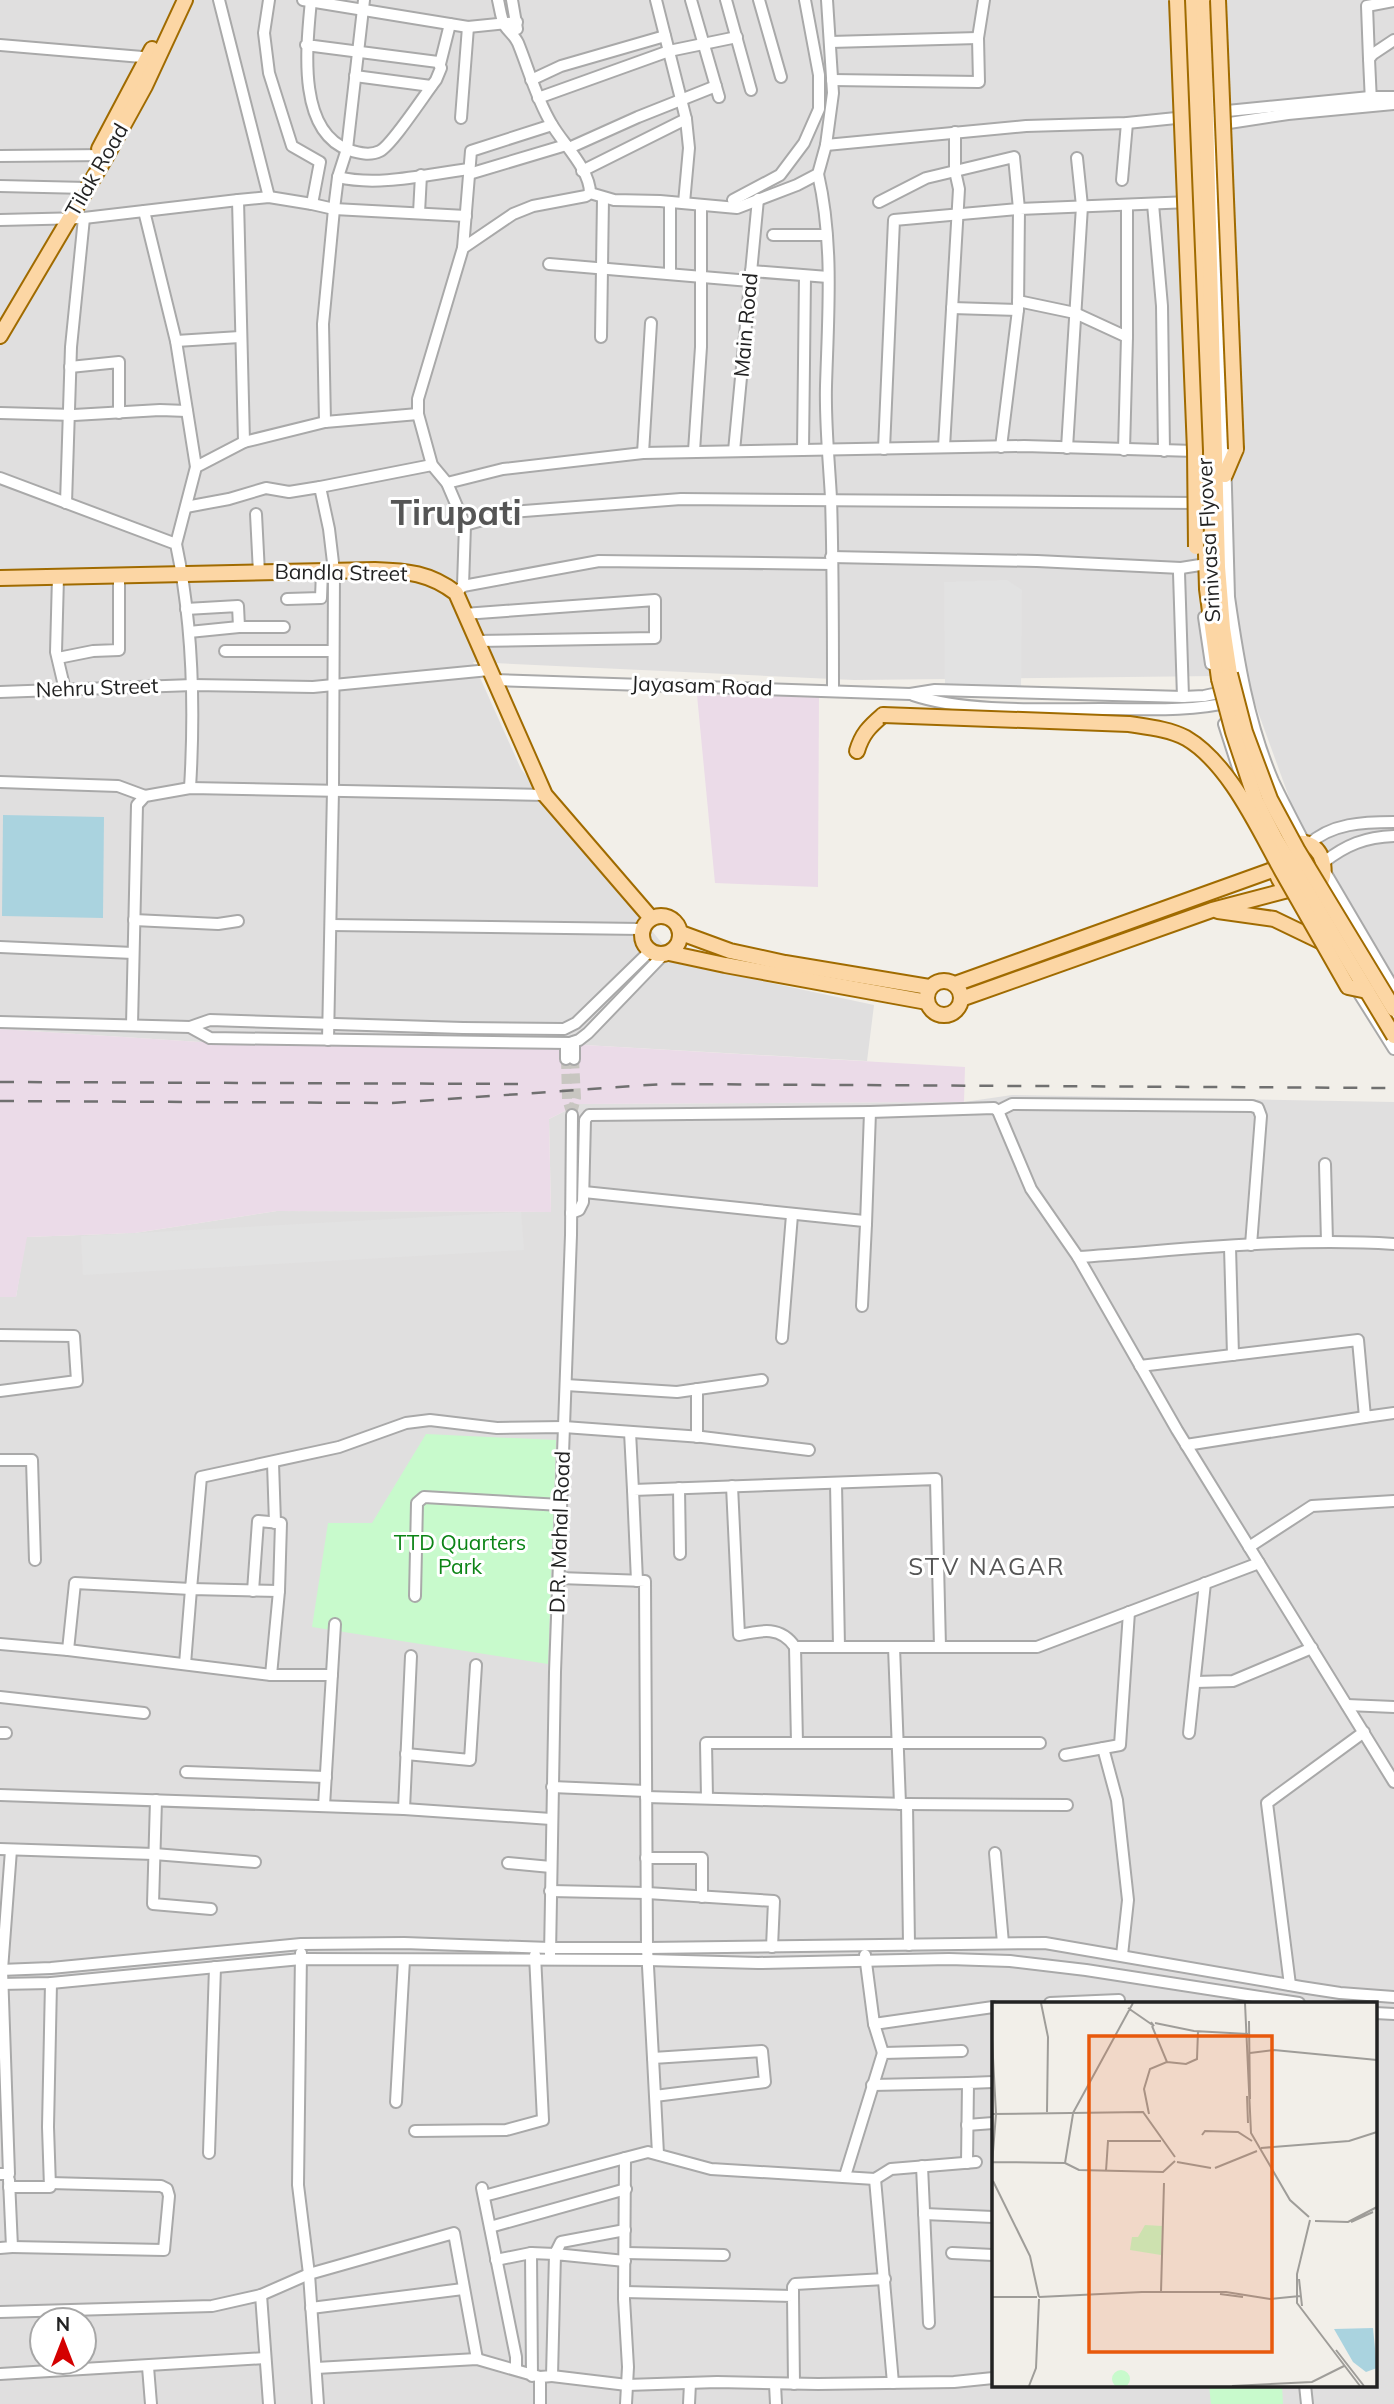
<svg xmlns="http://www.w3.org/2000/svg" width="1394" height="2404" font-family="Mulish,sans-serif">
  <rect width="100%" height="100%" fill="#f2efe9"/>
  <g fill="#e0dfdf" fill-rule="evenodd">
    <path d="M 0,0 L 1178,0 L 1198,559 L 1207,643 L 1217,676 L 854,680 L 473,662 L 521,769 L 678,963 L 874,1005 L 867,1061 L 584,1045 L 200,1042 L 0,1029 Z"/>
    <path d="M 1215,0 L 1394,0 L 1394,980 L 1297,819 L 1245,676 L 1229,561 Z"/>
    <path d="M 1012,1095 L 1394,1102 L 1394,2404 L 0,2404 L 0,1297 L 16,1297 L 26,1237 L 135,1233 L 277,1211 L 551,1212 L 549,1119 L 579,1104 L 964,1102 ZM 993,2003 L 1375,2003 L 1375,2385 L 993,2385 ZM 42,2320 L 84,2320 L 84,2362 L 42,2362 Z"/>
  </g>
  <g fill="#ebdbe8">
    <path d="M 697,695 L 819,696 L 818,887 L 715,883 Z"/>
    <path d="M 0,1029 L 200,1042 L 584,1045 L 965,1067 L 964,1102 L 579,1104 L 549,1119 L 551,1212 L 277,1211 L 135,1233 L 27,1237 L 16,1297 L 0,1297 Z"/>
  </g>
  <g fill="#c8facc">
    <path d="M 426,1434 L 556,1440 L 548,1664 L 312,1627 L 328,1523 L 372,1523 Z"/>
    <path d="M 1209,2385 L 1282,2385 L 1283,2404 L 1211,2404 Z"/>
  </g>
  <g fill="#e2e2e2">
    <path d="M 1007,580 L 1022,590 L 1021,689 L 945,688 L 944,582 Z"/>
    <path d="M 521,1212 L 524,1250 L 83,1275 L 81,1236 Z"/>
  </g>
  <path fill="#aad3df" d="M 3,815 L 104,817 L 103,918 L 2,916 Z"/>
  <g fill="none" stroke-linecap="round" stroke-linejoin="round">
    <g stroke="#c8c6c1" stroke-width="10" stroke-dasharray="10 5" stroke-linecap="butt">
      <path d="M 566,1059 L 567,1099 L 572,1115"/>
      <path d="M 572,1113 L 576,1098 L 574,1059"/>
    </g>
    <defs>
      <g id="minor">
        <path d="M 219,0 L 269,197"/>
        <path d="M 303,0 L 468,27 L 517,22"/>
        <path d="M 512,0 L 517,29"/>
        <path d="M 656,0 L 686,119 L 689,148 L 684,203"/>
        <path d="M 691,0 L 719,97"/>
        <path d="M 726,0 L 751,90"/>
        <path d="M 759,0 L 781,77"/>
        <path d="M 830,42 L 978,38"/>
        <path d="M 0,45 L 154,58"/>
        <path d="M 306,45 L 438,62 L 441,68 L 436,80 C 425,94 392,145 380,151 C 370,156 359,153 349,150 C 296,131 307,44 311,0"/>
        <path d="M 1214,55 L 1229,597 C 1238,660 1248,722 1273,781 C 1283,802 1294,823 1305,844"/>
        <path d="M 1369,59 L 1367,6 L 1394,1"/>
        <path d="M 440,64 L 450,24"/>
        <path d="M 355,76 L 431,86"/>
        <path d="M 531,80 L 561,66 L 665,36"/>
        <path d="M 832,80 L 979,82 L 978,38 L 984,0"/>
        <path d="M 538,98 L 669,51 L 737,37"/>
        <path d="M 1371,102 L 1369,59 L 1373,54 L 1394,40"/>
        <path d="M 1217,112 L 1370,97 L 1394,97"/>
        <path d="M 461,118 L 468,27"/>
        <path d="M 1216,125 L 1288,114 L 1394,104"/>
        <path d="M 826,145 L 1026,126 L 1127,123 L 1186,117"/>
        <path d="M 569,148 L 638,117 L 716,86"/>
        <path d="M 0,156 L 107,155"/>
        <path d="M 582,171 L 686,119"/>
        <path d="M 469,174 L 566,145"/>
        <path d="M 818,174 C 834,243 828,316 826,386 C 825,424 829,461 831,498 C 833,562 833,626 833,690"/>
        <path d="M 338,177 C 379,187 428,174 469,169"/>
        <path d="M 1122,180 L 1127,123"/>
        <path d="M 0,186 L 87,188"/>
        <path d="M 590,193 L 614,200 L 660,201 L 737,208 L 797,185 L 818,174 L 826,145 L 833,93 L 827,0"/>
        <path d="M 238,200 L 269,197 L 312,204 L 320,162 L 292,146 L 269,73 L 264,33 L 269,0"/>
        <path d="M 733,200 L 780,175 L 804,143 L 819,109 L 819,75 L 805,0"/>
        <path d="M 670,202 L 670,274"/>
        <path d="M 879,202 L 926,178 L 1014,157 L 1019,209 L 894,220 L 884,449"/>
        <path d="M 312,204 L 334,209 L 466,216"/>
        <path d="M 1153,204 L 1162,306 L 1164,451"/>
        <path d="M 144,211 L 176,341 L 196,467"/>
        <path d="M 419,213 L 421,175"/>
        <path d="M 0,220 L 84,218 L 238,200 L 244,442"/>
        <path d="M 773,235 L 826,235"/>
        <path d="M 463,248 L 471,151 L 552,125"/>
        <path d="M 549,264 L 750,281"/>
        <path d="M 751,271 L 828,277"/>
        <path d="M 1018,301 L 1075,313 L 1127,337 L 1127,205"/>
        <path d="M 952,308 L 1018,310"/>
        <path d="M 601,337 L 603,198"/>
        <path d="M 176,341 L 240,337"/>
        <path d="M 70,367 L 119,362 L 119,413"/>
        <path d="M 0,413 L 74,415 L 160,410 L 187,411"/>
        <path d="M 325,422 L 323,324 L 334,209 L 338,177 L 347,149 L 364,0"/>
        <path d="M 944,447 L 959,189 L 955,171 L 955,132"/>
        <path d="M 1001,447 L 1018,310 L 1019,209 L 1190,202"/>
        <path d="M 1067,448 L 1082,206 L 1077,158"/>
        <path d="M 803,450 L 805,276"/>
        <path d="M 1124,450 L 1127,337"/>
        <path d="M 694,451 L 701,347 L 701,205"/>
        <path d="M 734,451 L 758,199"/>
        <path d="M 643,453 L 651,323"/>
        <path d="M 0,478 L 176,544 C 193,624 195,706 190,788"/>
        <path d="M 447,483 L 503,469 L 643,453 L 1024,446 L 1195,451"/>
        <path d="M 320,487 L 432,465"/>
        <path d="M 66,503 L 71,347 L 84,218"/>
        <path d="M 186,507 L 229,499 L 266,488 L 289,492 L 320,487 L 329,529 L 334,571 L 333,790 L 328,1040"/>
        <path d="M 256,514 L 259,573"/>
        <path d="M 465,525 L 511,512 L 681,499 L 1196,503"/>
        <path d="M 176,544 L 196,467 L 244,442 L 325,422 L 418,414"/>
        <path d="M 831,557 L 1037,561 L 1181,568"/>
        <path d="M 58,577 L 56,652 L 65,690"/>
        <path d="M 463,586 L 599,561 L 832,564"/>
        <path d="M 456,593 L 463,586 L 465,525 L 447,483 L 432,465 L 418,414 L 418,399 L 463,248 L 513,214 L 533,206 L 586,196 L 590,193 C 590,169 562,143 551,123 C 536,98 529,70 518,43 C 515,36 509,32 505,26 C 501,19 500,8 498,0"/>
        <path d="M 287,599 L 321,598 L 322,571"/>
        <path d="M 186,609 L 238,606 L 239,627 L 284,627"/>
        <path d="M 464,614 L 655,600 L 655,638 L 476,641"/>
        <path d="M 1204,617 L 1211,664"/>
        <path d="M 189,632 L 239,627"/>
        <path d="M 225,651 L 333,651"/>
        <path d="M 58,658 L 93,651 L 119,650 L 119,576"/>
        <path d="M 494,680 L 910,694 L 935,690 L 1183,697 L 1204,696 L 1227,691"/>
        <path d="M 0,692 L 193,685 L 313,687 L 489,670"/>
        <path d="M 913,695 C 967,713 1044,709 1101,709 C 1144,709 1189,712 1231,702"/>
        <path d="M 1183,697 L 1179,573 L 1181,568 L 1200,565"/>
        <path d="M 1224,724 L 1250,805"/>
        <path d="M 0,782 L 118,786 L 145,796"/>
        <path d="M 1308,845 C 1331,823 1364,822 1394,822"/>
        <path d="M 1324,862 C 1346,845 1365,837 1394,836"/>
        <path d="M 1324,870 L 1394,989"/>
        <path d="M 134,920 L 218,924 L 238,921"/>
        <path d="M 331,925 L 642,929"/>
        <path d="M 0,947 L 133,953"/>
        <path d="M 1355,987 L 1394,1049"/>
        <path d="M 0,1022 L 190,1027 L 210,1020 L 463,1028 L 564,1029 L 576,1023 L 650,951"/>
        <path d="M 132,1025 L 137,805 L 145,796 L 190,788 L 545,795"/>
        <path d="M 190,1027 L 210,1038 L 570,1043 L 579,1040 L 588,1033 L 664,954"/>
        <path d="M 574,1042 L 574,1059"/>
        <path d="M 566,1043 L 566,1059"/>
        <path d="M 998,1111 L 1012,1104 L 1252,1106 L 1258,1108 L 1261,1116 L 1251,1245"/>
        <path d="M 1325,1164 L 1327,1242"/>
        <path d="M 584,1192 L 864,1221 L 866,1224 L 862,1306"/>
        <path d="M 571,1213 L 579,1210 L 583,1202 L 585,1120 L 589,1115 L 870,1112 L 994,1108 L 998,1111 L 1031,1189 L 1078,1257 L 1177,1430 L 1394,1782"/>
        <path d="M 866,1224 L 870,1112"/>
        <path d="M 1230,1247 L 1233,1355"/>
        <path d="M 1078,1257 C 1182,1250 1289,1237 1394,1244"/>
        <path d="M 0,1335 L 74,1336 L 77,1381 L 0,1391"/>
        <path d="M 782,1338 L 792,1215"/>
        <path d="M 1140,1366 L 1358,1340 L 1365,1417 L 1394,1413"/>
        <path d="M 566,1385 L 677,1392 L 762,1380"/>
        <path d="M 630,1432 L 633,1490"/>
        <path d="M 697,1437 L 697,1389"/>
        <path d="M 1186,1445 L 1365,1417"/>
        <path d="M 0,1460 L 32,1460 L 35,1560"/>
        <path d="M 273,1463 L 275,1523"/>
        <path d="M 836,1483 L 839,1647"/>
        <path d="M 732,1486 L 739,1635 C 762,1630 781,1626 795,1647"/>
        <path d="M 679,1488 L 680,1554"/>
        <path d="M 1249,1547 L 1312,1506 L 1394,1501"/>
        <path d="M 559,1578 L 645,1581 L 647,1948 L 653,2058"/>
        <path d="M 637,1581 L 633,1490 L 936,1479 L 940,1647"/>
        <path d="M 253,1591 L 258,1521 L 281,1523 L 279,1591 L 271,1675"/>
        <path d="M 415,1596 L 417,1503 L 424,1497 L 561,1505"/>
        <path d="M 0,1644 L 68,1650 L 271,1675 L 332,1675"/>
        <path d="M 894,1647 L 1037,1647 L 1259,1563"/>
        <path d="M 68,1650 L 75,1583 L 191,1589 L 201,1477 L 339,1447 L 406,1423 L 430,1420 L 497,1428 L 564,1427 L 702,1437 L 809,1450"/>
        <path d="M 185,1664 L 191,1589 L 279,1591"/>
        <path d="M 1195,1682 L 1233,1681 L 1312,1648"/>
        <path d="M 0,1697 L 144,1713"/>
        <path d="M 1347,1705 L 1394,1707"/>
        <path d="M 0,1733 L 6,1733"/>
        <path d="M 1189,1733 L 1205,1583"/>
        <path d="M 797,1743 L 795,1647 L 894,1647 L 900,1804"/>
        <path d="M 1103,1748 L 1117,1800 L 1128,1900 L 1122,1955"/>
        <path d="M 406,1754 L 470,1760 L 476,1665"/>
        <path d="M 1065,1755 L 1120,1745 L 1129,1612"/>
        <path d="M 186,1772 L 326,1777"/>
        <path d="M 552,1787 L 646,1791"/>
        <path d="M 0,1795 L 404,1809 L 551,1819"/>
        <path d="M 646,1797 L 907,1804 L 1067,1805"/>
        <path d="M 707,1798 L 706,1743 L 1040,1743"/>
        <path d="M 156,1800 L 153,1904 L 211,1909"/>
        <path d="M 907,1804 L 909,1945"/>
        <path d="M 324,1806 L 335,1624"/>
        <path d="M 404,1809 L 411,1656"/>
        <path d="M 0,1849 L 154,1854 L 255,1862"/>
        <path d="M 995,1853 L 1003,1943"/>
        <path d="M 646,1858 L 702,1858 L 702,1897"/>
        <path d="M 508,1863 L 551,1867"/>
        <path d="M 550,1891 L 647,1893 L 774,1901 L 772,1947"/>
        <path d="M 301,1953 L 298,2185 L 309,2274 L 318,2404"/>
        <path d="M 550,1955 L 555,1672 L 571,1235 L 572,1115"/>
        <path d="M 865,1955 L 874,2024 L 993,2007"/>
        <path d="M 0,1970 L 51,1968 L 301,1944 L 404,1943 L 550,1948 L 647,1948 L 1045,1943 L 1301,1987 L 1340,1993 L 1394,1997"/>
        <path d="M 0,1984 L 51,1983 L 301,1959 L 648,1960 L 758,1963 L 949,1959 L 1010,1961 L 1086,1970 L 1299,2003"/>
        <path d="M 1290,1985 L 1267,1803 L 1364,1732"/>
        <path d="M 1050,2003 L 1119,2000"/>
        <path d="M 1375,2013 L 1394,2014"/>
        <path d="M 874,2024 L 883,2053"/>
        <path d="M 872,2085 L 968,2083"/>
        <path d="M 655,2096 L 765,2082 L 762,2051 L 653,2058 L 658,2154"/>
        <path d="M 396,2102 L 404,1960"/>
        <path d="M 967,2125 L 993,2123"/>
        <path d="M 415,2131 L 506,2130 L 543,2120 L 535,1955"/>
        <path d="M 209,2153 L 215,1967"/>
        <path d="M 625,2158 L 648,2152 L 711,2169 L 875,2179 L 891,2169 L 976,2162"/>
        <path d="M 967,2163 L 968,2083 L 993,2082"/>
        <path d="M 922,2166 L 929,2323"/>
        <path d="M 0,2174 L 9,2174 L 2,1970 L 11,1850"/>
        <path d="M 845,2176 L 883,2053 L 962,2051"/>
        <path d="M 875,2179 L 893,2383"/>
        <path d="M 9,2187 L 50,2187 L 48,2127 L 51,1983"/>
        <path d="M 482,2188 L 516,2357 L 516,2368"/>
        <path d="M 484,2196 L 625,2158 L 624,2299 L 628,2367 L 626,2404"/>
        <path d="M 924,2214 L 993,2217"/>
        <path d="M 490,2227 L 626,2189"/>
        <path d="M 12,2247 L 164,2250 L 169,2196 L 167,2189 L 161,2186 L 50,2183"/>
        <path d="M 0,2248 L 12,2247 L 9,2180"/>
        <path d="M 531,2253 L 532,2376"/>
        <path d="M 625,2253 L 724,2255"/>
        <path d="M 952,2253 L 993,2255"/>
        <path d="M 496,2260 L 531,2253 L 555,2254 L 561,2242 L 625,2230"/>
        <path d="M 624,2292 L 793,2296 L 794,2384"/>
        <path d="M 261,2295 L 269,2404"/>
        <path d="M 793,2296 L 793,2287 L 795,2284 L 885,2279"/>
        <path d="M 311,2308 L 463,2289"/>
        <path d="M 0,2312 L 212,2306 L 261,2295 L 309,2274 L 454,2233 L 477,2359"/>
        <path d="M 148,2367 L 151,2404"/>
        <path d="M 316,2368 L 477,2359 L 540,2377"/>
        <path d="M 0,2374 L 265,2358"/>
        <path d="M 552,2376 L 627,2385 L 717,2382 L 818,2384 L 954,2382 L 993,2378"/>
        <path d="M 775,2384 L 776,2404"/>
        <path d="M 1305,2385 L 1307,2404"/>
        <path d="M 540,2404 L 540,2377 L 552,2376 L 555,2254 L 625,2261"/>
        <path d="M 689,2404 L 690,2383"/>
      </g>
      <g id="major">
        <path d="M 1190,0 L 1207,589 L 1219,679"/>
        <path d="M 1203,0 L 1218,567 L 1223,628 L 1230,674"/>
        <path d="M 99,149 L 152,49"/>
        <path d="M 0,336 L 107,155 L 145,86 L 185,0"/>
        <path d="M 1225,475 L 1236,449"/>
        <path d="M 0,578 L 375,570 C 407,571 430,573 456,593 L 545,795 L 651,918"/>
        <path d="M 857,751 C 862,734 869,727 883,715"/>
        <path d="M 1218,911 L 1274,919 L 1328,945"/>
        <circle cx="661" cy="935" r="19"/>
        <path d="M 681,933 L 730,951 L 785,963 L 929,987"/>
        <path d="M 669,953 L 725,965 L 927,1002"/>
        <circle cx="944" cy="998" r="17"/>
        <path d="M 955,984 L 1275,869"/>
        <path d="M 961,999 L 1212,910 L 1288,890 C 1342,909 1329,821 1286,848 C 1269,859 1275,879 1288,890"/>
      </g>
    </defs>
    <use href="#minor" stroke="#a9a9a9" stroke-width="14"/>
    <use href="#major" stroke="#a06b00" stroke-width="18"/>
    <use href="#minor" stroke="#fff" stroke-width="10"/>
    <use href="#major" stroke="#fcd6a4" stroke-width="14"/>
    <g stroke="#707070" stroke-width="2.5" stroke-dasharray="14 14" stroke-linecap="butt">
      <path d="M 0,1082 L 525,1084"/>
      <path d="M 0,1101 L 391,1103 L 663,1084 L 1394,1088"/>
    </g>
    <defs>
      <g id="major-bridge">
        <path d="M 1177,0 L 1195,451 L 1196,547"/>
        <path d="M 1218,0 L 1236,449"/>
        <path d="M 1230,674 L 1245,732 L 1270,799 L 1298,851 L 1394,1009"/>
        <path d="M 1219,679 L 1233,732 L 1256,801 L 1275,838 L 1394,1036"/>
        <path d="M 883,715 L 1129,724 C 1148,727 1169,729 1186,738 C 1229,763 1258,828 1282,871 C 1304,909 1326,948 1348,987 L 1367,991"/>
      </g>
    </defs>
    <use href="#major-bridge" stroke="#a06b00" stroke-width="18" stroke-linecap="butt"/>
    <use href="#major-bridge" stroke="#fcd6a4" stroke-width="14"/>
  </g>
  <g text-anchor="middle" stroke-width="6" stroke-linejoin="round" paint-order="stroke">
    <g font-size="21" fill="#222" stroke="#fff">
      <text transform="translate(97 170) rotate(-60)" y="7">Tilak Road</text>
      <text transform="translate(746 325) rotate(-85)" y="7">Main Road</text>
      <text transform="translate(1209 540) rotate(-93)" y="7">Srinivasa Flyover</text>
      <text transform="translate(341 573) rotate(1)" y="7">Bandla Street</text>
      <text transform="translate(702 686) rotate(2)" y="7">Jayasam Road</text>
      <text transform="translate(97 688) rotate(-2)" y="7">Nehru Street</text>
      <text transform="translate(560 1532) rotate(-88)" y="7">D.R. Mahal Road</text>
    </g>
    <g font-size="21" fill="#0c8416" stroke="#fff">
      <text x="460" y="1550">TTD Quarters<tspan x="460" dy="24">Park</tspan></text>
    </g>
    <g font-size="24" letter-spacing="2" fill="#555" stroke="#fff">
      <text x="987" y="1575">STV NAGAR</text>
    </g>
    <g font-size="35" font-weight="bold" fill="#555" stroke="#fff">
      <text x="456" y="525">Tirupati</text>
    </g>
  </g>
  <g transform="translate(992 2002)">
    <rect width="385" height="385" fill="#f2efe9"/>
    <path d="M 153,223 L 170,224 L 169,253 L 138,248 L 140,235 L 146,235 ZM120 377a9 9 0 1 1 18 0a9 9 0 1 1-18 0Z" fill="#c8facc"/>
    <path d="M 381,326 L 385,366 L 374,370 L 361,360 L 342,327 Z" fill="#aad3df"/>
    <path fill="none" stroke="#9f9d99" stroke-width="2" d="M 49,1 L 56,35 L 55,110M 253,1 L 259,131 L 298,198 L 317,215M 136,6 L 162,24 L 159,20M 257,19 L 258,97M 163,21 L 202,29 L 256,32M 0,37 L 4,112M 258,51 L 282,48 L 385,58M 175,60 L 194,62 L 205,57 L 206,29M 255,94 L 256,121M 81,111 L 141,1M 0,112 L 151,110 L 183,155M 157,112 L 152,87 L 158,67 L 175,60 L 160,24M 210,133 L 213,129 L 246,130 L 260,139M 269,146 L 357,139 L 385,130M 0,160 L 73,161M 185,160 L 219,166M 73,161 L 87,168 L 171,170 L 183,159M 73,161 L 81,112M 0,162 L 4,112M 223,166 L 265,149M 114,169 L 116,139 L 169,139M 1,179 L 38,254 L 47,295M 318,218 L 305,272 L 305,301 L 368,384M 323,219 L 356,220 L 385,205M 359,220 L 381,210M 307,277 L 310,304M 169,290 L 172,181M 228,292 L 251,295M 0,295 L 45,295M 47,295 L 150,290 L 234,290 L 278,297 L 308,294M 344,348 L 372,384M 37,384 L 44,366 L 47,297M 240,384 L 320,380 L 352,364"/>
    <path fill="#e8590c" fill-opacity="0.15" stroke="#e8590c" stroke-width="3.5" d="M 97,34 L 280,34 L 280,350 L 97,350 Z"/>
    <rect width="385" height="385" fill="none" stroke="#222" stroke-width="3.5"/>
  </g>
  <g transform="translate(63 2341)"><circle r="33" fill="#ffffff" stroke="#a7a7a7" stroke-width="2"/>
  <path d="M0-5L12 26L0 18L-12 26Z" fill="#d40000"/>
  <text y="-10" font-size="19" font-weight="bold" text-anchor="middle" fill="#222222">N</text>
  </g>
</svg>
